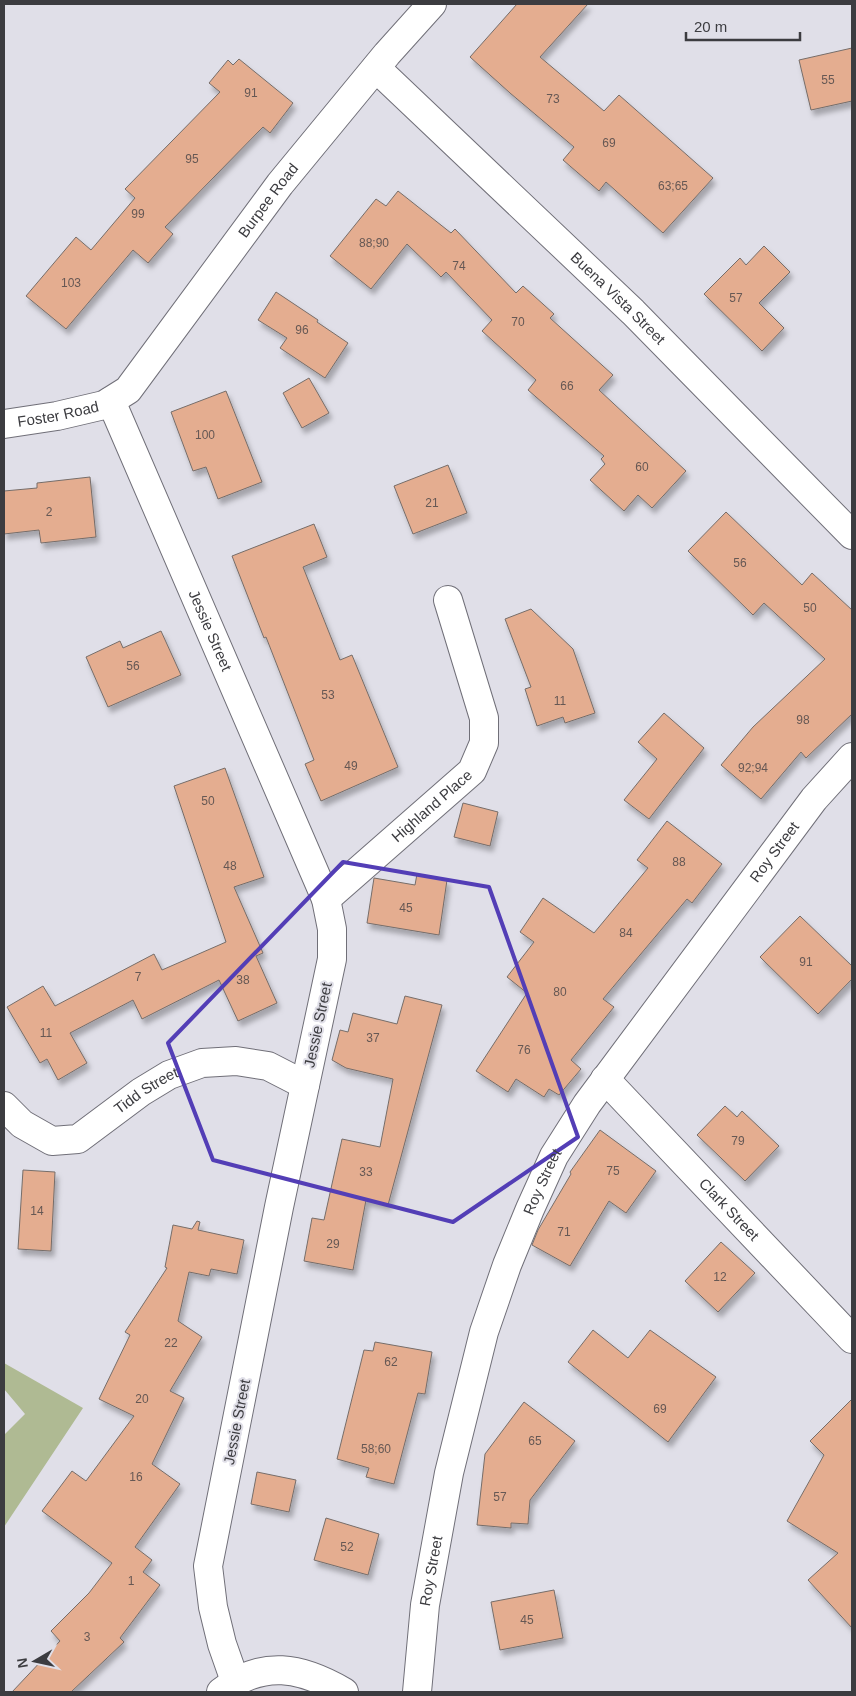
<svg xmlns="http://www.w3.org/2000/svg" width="856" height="1696" font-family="Helvetica,sans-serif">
  <defs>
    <filter id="shadow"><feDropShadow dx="3" dy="5.5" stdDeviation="2.5" flood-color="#0004"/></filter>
  </defs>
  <rect width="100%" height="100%" fill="#e0dfe8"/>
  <path fill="#afba93" d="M 4,1363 L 83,1408 L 4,1527 L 4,1435 L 25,1414 L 4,1389 Z"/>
  <g fill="#e4ad90" stroke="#766d69" filter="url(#shadow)">
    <path d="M 517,4 L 588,4 L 540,57 L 604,111 L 619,95 L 713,178 L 663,233 L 606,182 L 599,191 L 563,160 L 574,147 L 510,93 L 470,57 Z"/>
    <path d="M 852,48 L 852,101 L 811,110 L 799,60 Z"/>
    <path d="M 239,59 L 293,103 L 270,133 L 263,127 L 165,227 L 173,234 L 148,263 L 133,250 L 66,329 L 26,296 L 76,237 L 91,250 L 135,198 L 125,189 L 220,92 L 209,83 L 228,60 L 233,65 Z"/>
    <path d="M 398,191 L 451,233 L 455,229 L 516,293 L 523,286 L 554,314 L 550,318 L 613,375 L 599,390 L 686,471 L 652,508 L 638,495 L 624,511 L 590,480 L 605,464 L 601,459 L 604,456 L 528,390 L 536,380 L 482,331 L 492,320 L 446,272 L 441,277 L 407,244 L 371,289 L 330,256 L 376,199 L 386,206 Z"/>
    <path d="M 764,246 L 790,272 L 759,303 L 784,328 L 762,351 L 704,294 L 740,258 L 746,265 Z"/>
    <path d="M 276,292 L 318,320 L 317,322 L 348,343 L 325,378 L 280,348 L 287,338 L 258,320 Z"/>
    <path d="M 309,378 L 329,413 L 302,428 L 283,393 Z"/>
    <path d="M 226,391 L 262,482 L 218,499 L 206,467 L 193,471 L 171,412 Z"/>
    <path d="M 448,465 L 467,513 L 413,534 L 394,486 Z"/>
    <path d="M 90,477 L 96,537 L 41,543 L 39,530 L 4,534 L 4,491 L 37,488 L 37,483 Z"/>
    <path d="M 726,512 L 802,585 L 812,573 L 852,610 L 852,714 L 806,758 L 801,752 L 761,799 L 721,765 L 753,727 L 825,659 L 764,603 L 753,615 L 688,551 Z"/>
    <path d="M 314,524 L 327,557 L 303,567 L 340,660 L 352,655 L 398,767 L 321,801 L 305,764 L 314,760 L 266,637 L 264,638 L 232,556 Z"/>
    <path d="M 531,609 L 573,649 L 595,713 L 565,723 L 563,717 L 537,726 L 525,689 L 531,687 L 505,619 Z"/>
    <path d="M 161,631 L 181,675 L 108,707 L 86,657 L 120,641 L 123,648 Z"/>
    <path d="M 664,713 L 704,748 L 649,819 L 624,800 L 657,759 L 638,742 Z"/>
    <path d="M 225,768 L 264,877 L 234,887 L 263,953 L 256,956 L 277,1003 L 238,1021 L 219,980 L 142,1019 L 133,1000 L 70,1033 L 87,1063 L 58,1080 L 47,1059 L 40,1063 L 7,1007 L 43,986 L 55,1006 L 154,954 L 162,970 L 226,942 L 174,786 Z"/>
    <path d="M 463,803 L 498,812 L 490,846 L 454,837 Z"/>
    <path d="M 667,821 L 722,864 L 692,903 L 687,899 L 603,999 L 614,1007 L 571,1060 L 581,1069 L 559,1095 L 549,1089 L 544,1097 L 516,1079 L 508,1092 L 476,1071 L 527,993 L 507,977 L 534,942 L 520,932 L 543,898 L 594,933 L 648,868 L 637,860 Z"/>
    <path d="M 417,874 L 447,880 L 439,935 L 367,923 L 374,878 L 415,885 Z"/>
    <path d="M 800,916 L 852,966 L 852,979 L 818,1014 L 760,957 Z"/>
    <path d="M 405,996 L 442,1005 L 388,1205 L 366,1200 L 353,1270 L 304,1261 L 312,1218 L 324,1220 L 342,1139 L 380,1147 L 393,1079 L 346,1068 L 332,1060 L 340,1030 L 348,1032 L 353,1013 L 397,1024 Z"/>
    <path d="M 725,1106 L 737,1117 L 742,1111 L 779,1146 L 745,1181 L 697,1135 Z"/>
    <path d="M 600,1130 L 656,1171 L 626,1213 L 609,1201 L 570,1266 L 532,1245 L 538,1230 L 571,1174 L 570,1172 Z"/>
    <path d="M 23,1170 L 55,1172 L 51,1251 L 18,1249 Z"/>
    <path d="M 197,1221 L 200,1222 L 198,1230 L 244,1240 L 237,1274 L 211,1269 L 209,1276 L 189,1272 L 178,1321 L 202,1337 L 170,1391 L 184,1398 L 152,1464 L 180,1484 L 135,1547 L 152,1560 L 143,1572 L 160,1585 L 120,1638 L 124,1642 L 71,1692 L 12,1692 L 60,1641 L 51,1631 L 89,1593 L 112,1563 L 42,1511 L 72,1471 L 86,1481 L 134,1416 L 99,1399 L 130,1335 L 125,1332 L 167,1268 L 165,1267 L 173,1225 L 192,1229 Z"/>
    <path d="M 721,1242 L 755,1273 L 718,1312 L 685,1281 Z"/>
    <path d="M 593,1330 L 628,1358 L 650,1330 L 716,1377 L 668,1442 L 568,1362 Z"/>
    <path d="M 375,1342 L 432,1352 L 425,1394 L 418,1393 L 394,1484 L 366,1477 L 369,1468 L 337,1459 L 364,1350 L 373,1351 Z"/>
    <path d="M 852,1399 L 852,1628 L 808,1580 L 838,1553 L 787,1521 L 824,1455 L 810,1441 Z"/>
    <path d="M 524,1402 L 575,1441 L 530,1500 L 528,1524 L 511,1523 L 511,1528 L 477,1525 L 485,1454 Z"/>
    <path d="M 257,1472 L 296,1480 L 289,1512 L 251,1504 Z"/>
    <path d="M 326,1518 L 379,1534 L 368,1575 L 314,1560 Z"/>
    <path d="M 554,1590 L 563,1638 L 500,1650 L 491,1602 Z"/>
  </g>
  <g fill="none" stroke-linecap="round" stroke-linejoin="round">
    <defs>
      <g id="street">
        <path id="s1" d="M 376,68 L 633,312 L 852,535"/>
        <path id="s2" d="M 111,401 L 326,899 L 332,929 L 332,959 L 279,1207 L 208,1566 L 213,1607 L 222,1644 L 235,1681"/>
        <path id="s3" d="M 326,899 L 472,771 L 484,743 L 484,718 L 448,600"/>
        <path id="s4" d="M 605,1079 L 852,1339"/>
        <path id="s5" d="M 4,1106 L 22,1124 L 52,1141 L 78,1139 L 141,1092 L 169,1075 L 202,1063 L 236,1061 L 268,1066 L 305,1085"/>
        <path d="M 221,1692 C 263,1659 301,1667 344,1692"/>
        <path id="s6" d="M 417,1692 L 425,1605 L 449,1473 L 484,1332 L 507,1265 L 530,1209 L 554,1156 L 587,1104 L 814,799 L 852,757"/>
      </g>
      <g id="secondary">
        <path id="s7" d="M 4,424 L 57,416 L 104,405 L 128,390 L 280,184 L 387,54 L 432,4"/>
      </g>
    </defs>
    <use href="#street" stroke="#706f78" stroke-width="30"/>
    <use href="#secondary" stroke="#706f78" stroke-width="30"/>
    <use href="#street" stroke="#fff" stroke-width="28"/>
    <use href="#secondary" stroke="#fff" stroke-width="28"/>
  </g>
  <path fill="none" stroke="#533eb6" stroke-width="4" stroke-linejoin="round" d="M 343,862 L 489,887 L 578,1137 L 453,1222 L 213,1160 L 168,1043 Z"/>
  <g text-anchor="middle" stroke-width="4" stroke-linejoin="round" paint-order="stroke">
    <g font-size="12" fill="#665854">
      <text x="828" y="84">55</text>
      <text x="251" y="97">91</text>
      <text x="553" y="103">73</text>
      <text x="609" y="147">69</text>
      <text x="192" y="163">95</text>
      <text x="673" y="190">63;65</text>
      <text x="138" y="218">99</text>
      <text x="374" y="247">88;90</text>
      <text x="459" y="270">74</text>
      <text x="71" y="287">103</text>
      <text x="736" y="302">57</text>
      <text x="518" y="326">70</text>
      <text x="302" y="334">96</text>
      <text x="567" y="390">66</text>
      <text x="205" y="439">100</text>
      <text x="642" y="471">60</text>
      <text x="432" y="507">21</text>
      <text x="49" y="516">2</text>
      <text x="740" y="567">56</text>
      <text x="810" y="612">50</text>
      <text x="133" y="670">56</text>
      <text x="328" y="699">53</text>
      <text x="560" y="705">11</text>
      <text x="803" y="724">98</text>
      <text x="351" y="770">49</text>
      <text x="753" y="772">92;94</text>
      <text x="208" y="805">50</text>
      <text x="679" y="866">88</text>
      <text x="230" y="870">48</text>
      <text x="406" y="912">45</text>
      <text x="626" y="937">84</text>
      <text x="806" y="966">91</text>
      <text x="138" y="981">7</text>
      <text x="243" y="984">38</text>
      <text x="560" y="996">80</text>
      <text x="46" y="1037">11</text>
      <text x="373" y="1042">37</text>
      <text x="524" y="1054">76</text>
      <text x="738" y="1145">79</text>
      <text x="613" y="1175">75</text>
      <text x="366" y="1176">33</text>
      <text x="37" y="1215">14</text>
      <text x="564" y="1236">71</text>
      <text x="333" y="1248">29</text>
      <text x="720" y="1281">12</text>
      <text x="171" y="1347">22</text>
      <text x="391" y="1366">62</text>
      <text x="142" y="1403">20</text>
      <text x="660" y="1413">69</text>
      <text x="535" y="1445">65</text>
      <text x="376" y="1453">58;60</text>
      <text x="136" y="1481">16</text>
      <text x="500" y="1501">57</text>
      <text x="347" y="1551">52</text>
      <text x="131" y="1585">1</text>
      <text x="527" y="1624">45</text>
      <text x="87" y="1641">3</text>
    </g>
    <g font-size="15" fill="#3c3c40" stroke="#e0dfe8">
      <text dy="5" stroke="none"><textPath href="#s7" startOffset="366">Burpee Road</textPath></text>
      <text dy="5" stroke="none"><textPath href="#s1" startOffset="334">Buena Vista Street</textPath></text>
      <text dy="5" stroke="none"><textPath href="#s7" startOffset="55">Foster Road</textPath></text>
      <text dy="5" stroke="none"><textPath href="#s2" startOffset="250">Jessie Street</textPath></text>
      <text dy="5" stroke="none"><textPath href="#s3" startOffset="141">Highland Place</textPath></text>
      <text dy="5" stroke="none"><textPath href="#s6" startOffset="932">Roy Street</textPath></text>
      <text transform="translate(318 1025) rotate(-78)" y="5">Jessie Street</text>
      <text dy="5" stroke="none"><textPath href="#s5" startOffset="170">Tidd Street</textPath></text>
      <text dy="5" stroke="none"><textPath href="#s6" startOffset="528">Roy Street</textPath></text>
      <text dy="5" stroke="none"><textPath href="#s4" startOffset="180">Clark Street</textPath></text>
      <text transform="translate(237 1422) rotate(-79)" y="5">Jessie Street</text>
      <text dy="5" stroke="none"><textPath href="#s6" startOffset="122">Roy Street</textPath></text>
    </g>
  </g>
  <rect width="856" height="1696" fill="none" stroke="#3c3c40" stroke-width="10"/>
  <g transform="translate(35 1661) rotate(261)" stroke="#e0dfe8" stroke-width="4" paint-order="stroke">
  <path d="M0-4L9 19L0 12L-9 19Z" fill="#3c3c40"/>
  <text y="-8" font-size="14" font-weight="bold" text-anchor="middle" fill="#3c3c40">N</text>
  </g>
  <path d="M686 32v8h114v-8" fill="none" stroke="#3c3c40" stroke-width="2.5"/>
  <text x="694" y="32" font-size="15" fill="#3c3c40" stroke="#e0dfe8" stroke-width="4" paint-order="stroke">20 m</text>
</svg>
